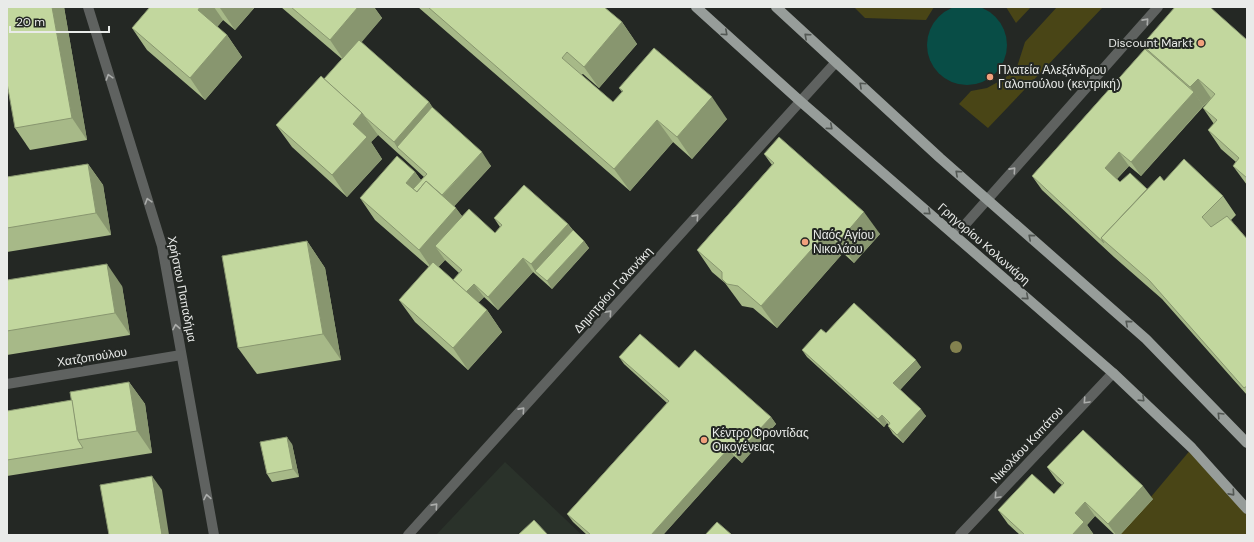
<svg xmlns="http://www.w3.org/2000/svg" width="1254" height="542" font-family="'DM Sans',sans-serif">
  <rect width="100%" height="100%" fill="#242824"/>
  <path fill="#2a322a" d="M 505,462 L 582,535 L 436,535 Z"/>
  <g fill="#494516">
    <path d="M 854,7 L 934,7 L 926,20 L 865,18 Z"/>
    <path d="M 1006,7 L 1031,7 L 1016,23 Z"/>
    <path d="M 1057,7 L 1103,7 L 988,128 L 959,104 L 971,91 L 987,88 L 1005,78 L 1017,67 L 1025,42 Z"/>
    <path d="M 1192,448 L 1247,509 L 1247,535 L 1119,535 Z"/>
  </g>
  <circle fill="#084d46" cx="967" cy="45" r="40"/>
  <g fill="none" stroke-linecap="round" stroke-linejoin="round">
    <g stroke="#5f6260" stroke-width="10">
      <path d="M 88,7 L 162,246 L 214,535"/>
      <path d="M 955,236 L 1158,7"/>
      <path d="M 7,384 L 181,355"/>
      <path d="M 408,535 L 836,62"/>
      <path d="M 960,535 L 1113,373"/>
    </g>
    <g stroke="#979d9a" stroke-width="10">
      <path d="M 696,7 L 800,101 L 1113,373 L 1192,448 L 1247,509"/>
      <path d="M 776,7 L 940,158 L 1146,339 L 1247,443"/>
    </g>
  </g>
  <circle fill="#83814f" cx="956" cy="347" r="6"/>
  <g fill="#a7b988" fill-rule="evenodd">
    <path d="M 7,7 L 64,7 L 87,140 L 30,150 L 15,128 Z"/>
    <path d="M 150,7 L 255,7 L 235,30 L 223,20 L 217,27 L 227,35 L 242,57 L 205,100 L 147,50 L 132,28 Z"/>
    <path d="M 281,7 L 374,7 L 382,18 L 361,42 L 429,102 L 432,107 L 491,166 L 454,206 L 462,216 L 495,233 L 500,227 L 494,218 L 568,224 L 573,230 L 584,241 L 589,248 L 552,289 L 533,272 L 498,310 L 484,297 L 478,303 L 487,310 L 502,332 L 468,370 L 415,322 L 399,300 L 429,267 L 375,220 L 360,198 L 415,172 L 421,180 L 424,177 L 378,135 L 371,142 L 382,159 L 347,197 L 292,147 L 276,125 L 324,79 L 342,59 ZM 445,260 L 459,273 L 453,280 L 438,267 Z"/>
    <path d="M 418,7 L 604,7 L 622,22 L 637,44 L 599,88 L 583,74 L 581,75 L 613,102 L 622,92 L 619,88 L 727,119 L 692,159 L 673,142 L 630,191 Z"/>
    <path d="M 1247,40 L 1247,185 L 1233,166 L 1236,162 L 1221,149 L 1208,130 L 1214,124 L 1203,108 L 1211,98 L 1141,176 L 1129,166 L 1117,179 L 1120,182 L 1147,189 L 1164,181 L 1223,196 L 1236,215 L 1231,220 L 1247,239 L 1247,395 L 1162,299 L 1114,257 L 1042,190 L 1032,176 L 1145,49 L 1142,45 Z"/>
    <path d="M 764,154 L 880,234 L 854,263 L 843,253 L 777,328 L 753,308 L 742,306 L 725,283 L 712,272 L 697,250 L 772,165 Z"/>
    <path d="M 88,164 L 103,185 L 111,235 L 7,252 L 7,177 Z"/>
    <path d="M 307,241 L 325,268 L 341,360 L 257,374 L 238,348 Z"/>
    <path d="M 7,280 L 122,286 L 130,335 L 7,355 Z"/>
    <path d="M 826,333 L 921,367 L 900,390 L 926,416 L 903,443 L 893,434 L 888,426 L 889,425 L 887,423 L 884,427 L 807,357 L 802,350 Z"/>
    <path d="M 619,357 L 679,368 L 771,417 L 776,424 L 742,463 L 734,456 L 663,535 L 587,535 L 573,522 L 567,514 L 667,403 L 624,364 Z"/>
    <path d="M 129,382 L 145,404 L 152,453 L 7,476 L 7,411 L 72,400 Z"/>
    <path d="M 292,444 L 299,477 L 272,482 L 267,474 Z"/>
    <path d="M 1047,467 L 1153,499 L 1120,535 L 1115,535 L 1095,516 L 1087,525 L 1094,535 L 1020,535 L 1008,524 L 998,510 L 1054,494 L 1062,485 L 1057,481 Z"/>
  </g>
  <g fill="#88966f">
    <path d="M 52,7 L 64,7 L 87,140 L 72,118 Z"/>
    <path d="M 200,7 L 214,7 L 223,20 L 213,32 L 198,10 Z"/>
    <path d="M 221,7 L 255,7 L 235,30 L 220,8 Z"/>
    <path d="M 358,7 L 374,7 L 382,18 L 345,62 L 330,40 Z"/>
    <path d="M 622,22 L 637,44 L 599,88 L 584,67 Z"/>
    <path d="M 227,35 L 242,57 L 205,100 L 190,78 Z"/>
    <path d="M 1198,79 L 1211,98 L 1203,106 L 1190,87 Z"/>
    <path d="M 1194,92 L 1203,106 L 1141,176 L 1131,162 Z"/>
    <path d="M 712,97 L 727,119 L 692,159 L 677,137 Z"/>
    <path d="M 429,102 L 442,121 L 397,147 L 394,142 Z"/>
    <path d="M 362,113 L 378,135 L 371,142 L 382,159 L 347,197 L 332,175 L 353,124 Z"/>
    <path d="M 657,120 L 673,142 L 630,191 L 614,169 Z"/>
    <path d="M 482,152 L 491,166 L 450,211 L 441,197 Z"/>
    <path d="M 1119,152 L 1129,166 L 1114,182 L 1105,168 Z"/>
    <path d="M 88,164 L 103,185 L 111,235 L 96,213 Z"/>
    <path d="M 415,172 L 429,192 L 432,214 L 406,183 Z"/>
    <path d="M 456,208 L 472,230 L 435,246 L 445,260 L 434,272 L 419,250 Z"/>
    <path d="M 864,212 L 880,234 L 854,263 L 839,241 Z"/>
    <path d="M 568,224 L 578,238 L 535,271 L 531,264 Z"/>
    <path d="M 828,231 L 843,253 L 777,328 L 761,306 Z"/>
    <path d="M 307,241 L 325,268 L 341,360 L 323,334 Z"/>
    <path d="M 584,241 L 589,248 L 552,289 L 547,281 Z"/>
    <path d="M 523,258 L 533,272 L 498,310 L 488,297 Z"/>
    <path d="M 107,264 L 122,286 L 130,335 L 115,313 Z"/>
    <path d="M 474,284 L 484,297 L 474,307 L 464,294 Z"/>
    <path d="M 487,310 L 502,332 L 468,370 L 453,348 Z"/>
    <path d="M 916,360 L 921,367 L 899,391 L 893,383 Z"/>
    <path d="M 129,382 L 145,404 L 152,453 L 137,431 Z"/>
    <path d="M 921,409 L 926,416 L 903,443 L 897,435 Z"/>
    <path d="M 882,415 L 887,423 L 884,427 L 878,419 Z"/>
    <path d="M 771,417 L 776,424 L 742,463 L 736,455 Z"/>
    <path d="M 287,437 L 292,444 L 299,477 L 293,469 Z"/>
    <path d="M 729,448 L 734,456 L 663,535 L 651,535 Z"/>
    <path d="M 152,476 L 162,490 L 169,535 L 162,535 Z"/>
    <path d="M 1143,486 L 1153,499 L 1120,535 L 1116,535 L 1108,524 Z"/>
    <path d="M 1085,502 L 1095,516 L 1087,525 L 1094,535 L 1072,535 L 1075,513 Z"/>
  </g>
  <g fill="#c2d79e" stroke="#88966f">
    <path d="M 7,7 L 52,7 L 72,118 L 15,128 L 7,83 Z"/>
    <path d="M 150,7 L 200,7 L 198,10 L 227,35 L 190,78 L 132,28 Z"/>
    <path d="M 291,7 L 358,7 L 330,40 Z"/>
    <path d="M 428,7 L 604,7 L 622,22 L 584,67 L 567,52 L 562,58 L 613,102 L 623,91 L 619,88 L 654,48 L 712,97 L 677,137 L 657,120 L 614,169 Z"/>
    <path d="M 1175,7 L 1210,7 L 1247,40 L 1247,178 L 1233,166 L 1239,158 L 1208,130 L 1217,120 L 1203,108 L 1215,94 L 1198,79 L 1190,87 L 1142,45 Z"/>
    <path d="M 359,40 L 429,102 L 394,142 L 365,117 L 362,113 L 324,79 Z"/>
    <path d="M 1145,49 L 1194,92 L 1131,162 L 1119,152 L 1105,168 L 1120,182 L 1130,173 L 1147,189 L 1101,238 L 1104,243 L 1032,176 Z"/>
    <path d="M 321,76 L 362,113 L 353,124 L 367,137 L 332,175 L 276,125 Z"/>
    <path d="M 432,107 L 482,152 L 442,195 L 426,181 L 417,192 L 413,189 L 427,174 L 397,147 Z"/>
    <path d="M 779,137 L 864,212 L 839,241 L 828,231 L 761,306 L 738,286 L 727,284 L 722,279 L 722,272 L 697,250 L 774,163 L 764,154 Z"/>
    <path d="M 397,156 L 415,172 L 406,183 L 417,192 L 426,181 L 456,208 L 419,250 L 360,198 Z"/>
    <path d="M 1184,159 L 1223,196 L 1202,217 L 1211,227 L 1227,216 L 1247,239 L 1247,386 L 1244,388 L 1149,280 L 1101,238 L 1160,176 L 1164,181 Z"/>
    <path d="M 88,164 L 96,213 L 7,228 L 7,177 Z"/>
    <path d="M 524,185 L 568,224 L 531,264 L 523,258 L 488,297 L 474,284 L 466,292 L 453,280 L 462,270 L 435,246 L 469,209 L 495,233 L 502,225 L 494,218 Z"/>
    <path d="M 573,230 L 584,241 L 547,281 L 535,271 Z"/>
    <path d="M 307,241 L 323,334 L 238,348 L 222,256 Z"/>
    <path d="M 433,262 L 487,310 L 453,348 L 399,300 Z"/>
    <path d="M 107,264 L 115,313 L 7,331 L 7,280 Z"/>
    <path d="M 854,303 L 916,360 L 893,383 L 921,409 L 897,435 L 888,426 L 890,423 L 882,415 L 878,419 L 802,350 L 821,329 L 826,333 Z"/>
    <path d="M 640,334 L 679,368 L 695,350 L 771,417 L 736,455 L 729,448 L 651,535 L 591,535 L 567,514 L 669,401 L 619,357 Z"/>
    <path d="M 129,382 L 137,431 L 78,440 L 70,392 Z"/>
    <path d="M 72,400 L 78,440 L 83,448 L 7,460 L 7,411 Z"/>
    <path d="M 1083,430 L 1143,486 L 1108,524 L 1085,502 L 1075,513 L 1084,522 L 1072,535 L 1025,535 L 998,510 L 1032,474 L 1054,494 L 1064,483 L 1047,467 Z"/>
    <path d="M 287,437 L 293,469 L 267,474 L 260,442 Z"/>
    <path d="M 152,476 L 162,535 L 109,535 L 100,485 Z"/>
    <path d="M 534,520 L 548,535 L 518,535 Z"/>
    <path d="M 717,522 L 732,535 L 705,535 Z"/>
  </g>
  <defs><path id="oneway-chevron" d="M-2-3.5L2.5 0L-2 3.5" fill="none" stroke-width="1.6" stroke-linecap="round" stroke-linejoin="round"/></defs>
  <g stroke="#abadab">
    <use href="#oneway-chevron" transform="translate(1146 21) rotate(-48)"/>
    <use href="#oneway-chevron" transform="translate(109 77) rotate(-107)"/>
    <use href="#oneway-chevron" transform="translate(1013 170) rotate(-48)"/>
    <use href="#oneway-chevron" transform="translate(148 201) rotate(-107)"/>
    <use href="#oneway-chevron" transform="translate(696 217) rotate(-48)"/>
    <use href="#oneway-chevron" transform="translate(609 313) rotate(-48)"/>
    <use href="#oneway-chevron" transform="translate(176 327) rotate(-100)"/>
    <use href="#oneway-chevron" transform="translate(1086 401) rotate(133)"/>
    <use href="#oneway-chevron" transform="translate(522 410) rotate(-48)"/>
    <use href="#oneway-chevron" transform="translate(997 496) rotate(133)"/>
    <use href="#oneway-chevron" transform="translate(207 497) rotate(-100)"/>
    <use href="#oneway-chevron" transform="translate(435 506) rotate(-48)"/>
  </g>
  <g stroke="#525753">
    <use href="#oneway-chevron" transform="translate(725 33) rotate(42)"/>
    <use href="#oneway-chevron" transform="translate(807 36) rotate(-138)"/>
    <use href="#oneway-chevron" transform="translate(862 85) rotate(-137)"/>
    <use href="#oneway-chevron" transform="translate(830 127) rotate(41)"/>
    <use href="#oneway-chevron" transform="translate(958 173) rotate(-138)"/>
    <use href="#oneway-chevron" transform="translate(928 212) rotate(41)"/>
    <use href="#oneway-chevron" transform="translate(1031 237) rotate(-139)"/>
    <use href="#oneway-chevron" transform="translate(1026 297) rotate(41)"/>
    <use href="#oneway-chevron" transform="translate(1128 323) rotate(-139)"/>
    <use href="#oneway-chevron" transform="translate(1142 399) rotate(44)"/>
    <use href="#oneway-chevron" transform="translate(1220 415) rotate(-134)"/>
    <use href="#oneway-chevron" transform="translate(1232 493) rotate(48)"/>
  </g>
  <g fill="#f1a17d" stroke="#242824" stroke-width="1.5">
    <circle cx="1201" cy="43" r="4"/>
    <circle cx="990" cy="77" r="4"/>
    <circle cx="805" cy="242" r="4"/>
    <circle cx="704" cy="440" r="4"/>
  </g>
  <g text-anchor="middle" stroke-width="4" stroke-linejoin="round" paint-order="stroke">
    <g font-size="12" fill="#e9ebe9" stroke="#242824" text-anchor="start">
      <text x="1193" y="47" text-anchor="end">Discount Markt</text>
      <text x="998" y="74">Πλατεία Αλεξάνδρου<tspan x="998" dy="14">Γαλοπούλου (κεντρική)</tspan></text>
      <text x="813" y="239">Ναός Αγίου<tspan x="813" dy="14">Νικολάου</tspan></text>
      <text x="712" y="437">Κέντρο Φροντίδας<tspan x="712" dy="14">Οικογένειας</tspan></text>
    </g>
    <g font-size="12" fill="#e9ebe9" stroke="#242824">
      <text transform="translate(984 244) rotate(41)" y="4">Γρηγορίου Κολωνιάρη</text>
      <text transform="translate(182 289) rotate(79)" y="4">Χρήστου Παπαδήμα</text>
      <text transform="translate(613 290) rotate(-48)" y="4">Δημητρίου Γαλανάκη</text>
      <text transform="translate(92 357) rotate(-9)" y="4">Χατζοπούλου</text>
      <text transform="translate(1027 445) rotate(-47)" y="4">Νικολάου Καπάτου</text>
    </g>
  </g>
  <rect width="1254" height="542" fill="none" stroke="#e9ebe9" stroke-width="16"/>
  <path d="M10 26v6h99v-6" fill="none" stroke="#e9ebe9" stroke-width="2"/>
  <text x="16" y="26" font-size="12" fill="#e9ebe9" stroke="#242824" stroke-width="3" paint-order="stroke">20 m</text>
</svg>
